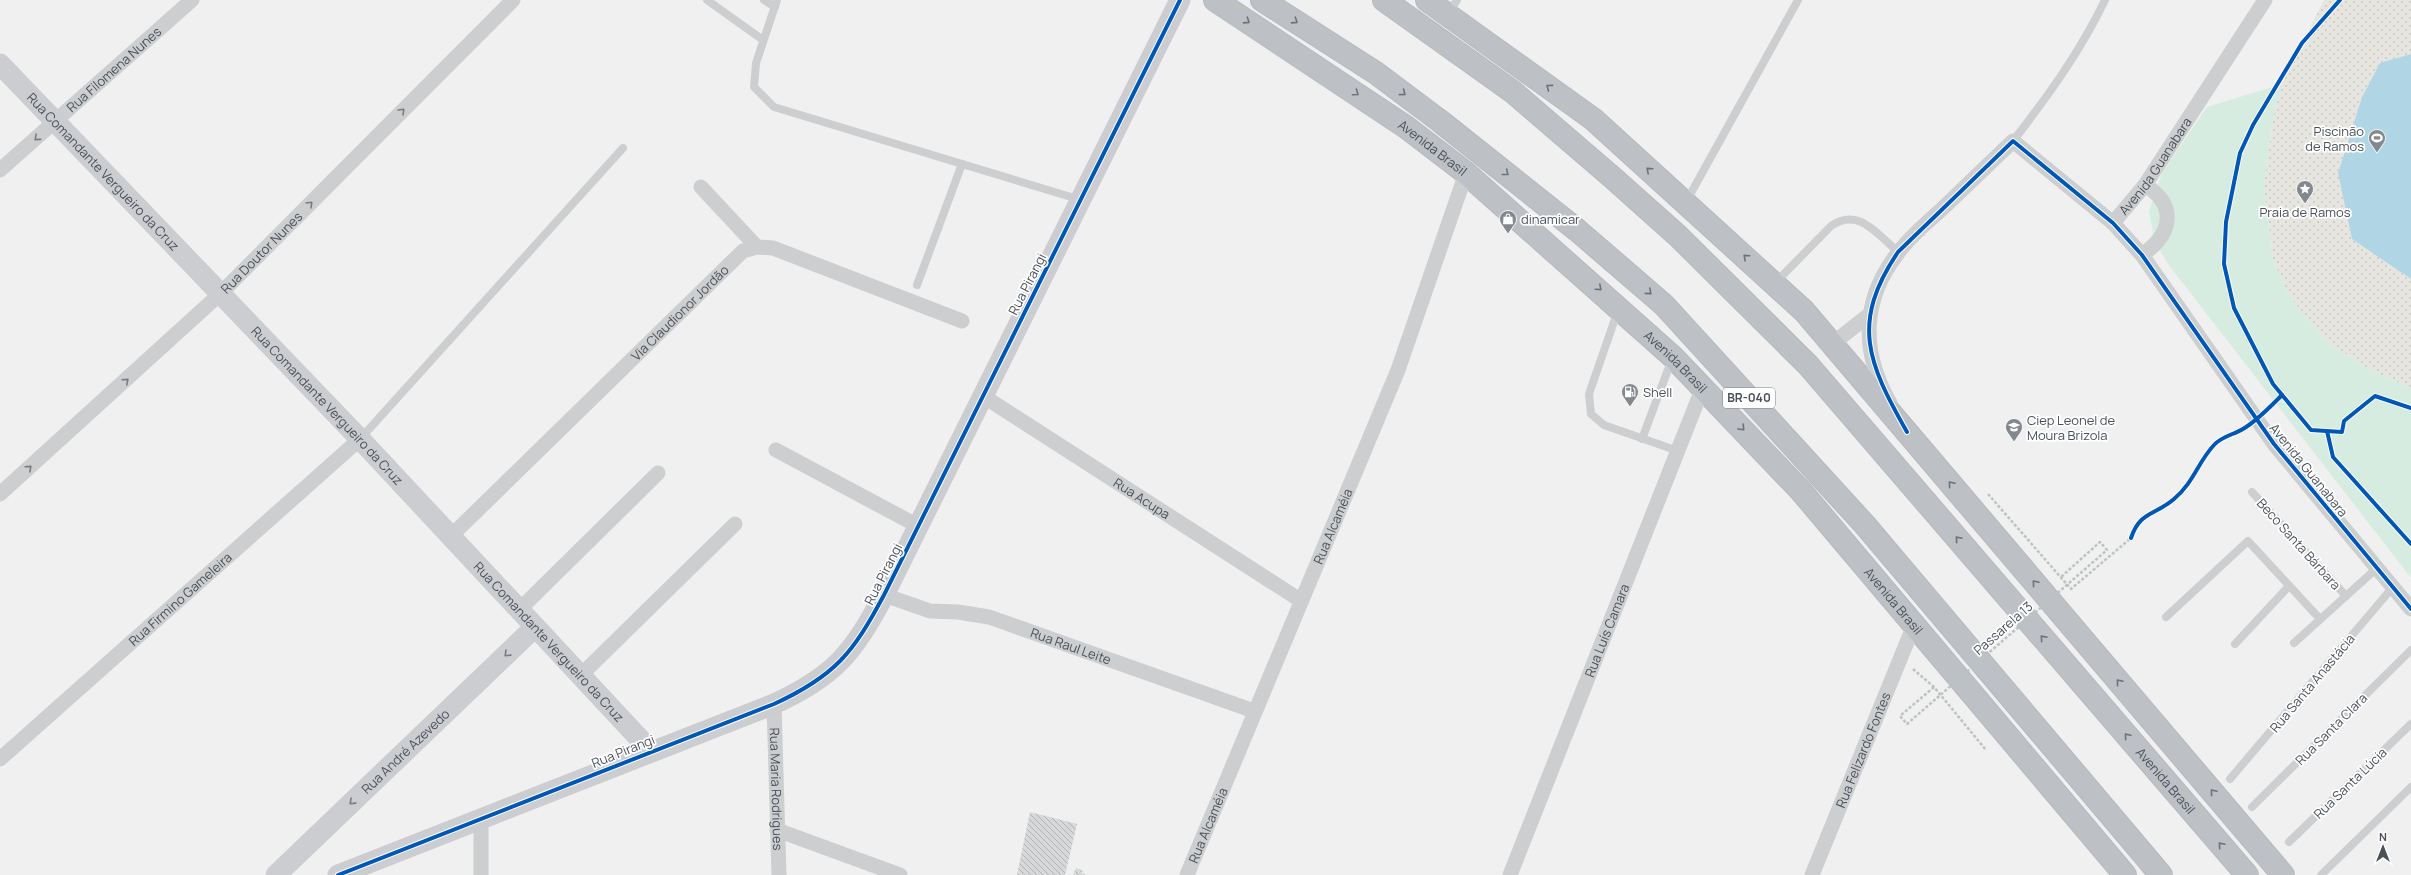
<svg xmlns="http://www.w3.org/2000/svg" width="2411" height="875" font-family="Manrope,sans-serif">
  <defs>
    <pattern id="sand-dots" width="8" height="8" patternUnits="userSpaceOnUse"><rect width="8" height="8" fill="#e6e5df"/><path d="M2 2h.1M6 6h.1" fill="none" stroke="#c7c6c2" stroke-width="1.8" stroke-linecap="round"/></pattern>
    <pattern id="building-back-hatch" width="6" height="6" patternUnits="userSpaceOnUse"><rect width="6" height="6" fill="#d7d8da"/><path d="M-1 5l2 2M0 0l6 6M5-1l2 2" fill="none" stroke="#b0b2b4"/></pattern>
  </defs>
  <rect width="100%" height="100%" fill="#f0f0f0"/>
  <path fill="url(#sand-dots)" d="M 2324,0 L 2411,0 L 2411,54 L 2380,63 L 2362,97 L 2338,173 L 2352,239 L 2411,279 L 2411,388 L 2369,369 L 2327,342 L 2289,296 L 2273,260 L 2264,186 L 2273,118 L 2282,84 Z"/>
  <path fill="#d7ece1" d="M 2282,84 L 2273,118 L 2264,186 L 2273,260 L 2289,296 L 2327,342 L 2369,369 L 2411,388 L 2411,578 L 2168,264 L 2155,242 L 2149,212 L 2162,173 L 2207,107 Z"/>
  <path fill="#b0d6e6" d="M 2411,54 L 2411,279 L 2352,239 L 2338,173 L 2362,97 L 2380,63 Z"/>
  <g fill="url(#building-back-hatch)">
    <path d="M 1030,812 L 1077,824 L 1065,875 L 1017,875 Z"/>
    <path d="M 1076,868 L 1083,871 L 1082,873 L 1086,875 L 1073,875 Z"/>
  </g>
  <g fill="none" stroke-linecap="round" stroke-linejoin="round">
    <defs>
      <g id="highway">
        <path id="s14" d="M 1215,0 L 1406,127 L 1466,173 L 1673,357 L 1801,491 L 2125,875"/>
        <path d="M 1262,0 L 1376,73 L 1440,121 L 1577,230 L 1664,305 L 1865,525 L 2161,875"/>
        <path id="s15" d="M 1384,0 L 1513,92 L 1613,178 L 1678,236 L 1808,365 L 2247,875"/>
        <path d="M 1427,0 L 1593,119 L 1804,311 L 2283,875"/>
      </g>
    </defs>
    <use href="#highway" stroke="#b6b9be" stroke-width="24"/>
    <g stroke="#bac4c1" stroke-width="2.5" stroke-dasharray="3 2" stroke-linecap="butt">
      <path d="M 1988,494 L 2071,589 L 2131,538"/>
      <path d="M 1913,669 L 1934,687 L 1986,750"/>
    </g>
    <g stroke="#ccced0" stroke-width="8">
      <path d="M 707,0 L 763,40"/>
      <path d="M 764,0 L 775,7"/>
      <path d="M 777,0 L 756,63 L 754,87 L 774,107 L 1081,200"/>
      <path d="M 1448,14 L 1457,0"/>
      <path d="M 2013,141 C 2048,96 2080,52 2105,0"/>
      <path d="M 1686,202 L 1798,0"/>
      <path d="M 1775,283 L 1831,226 C 1859,207 1877,234 1898,252"/>
      <path d="M 917,285 L 962,164"/>
      <path d="M 1618,310 L 1589,394 L 1591,414 L 1604,425 L 1678,451"/>
      <path d="M 361,438 L 623,148"/>
      <path d="M 1642,439 L 1672,359"/>
      <path d="M 2252,492 L 2346,596"/>
      <path d="M 2166,617 L 2248,541 L 2320,619"/>
      <path d="M 2294,643 L 2377,568"/>
      <path d="M 2235,644 L 2289,586"/>
      <path d="M 2230,779 L 2393,587"/>
      <path d="M 2252,807 L 2411,650"/>
      <path d="M 2289,842 L 2411,724"/>
      <path d="M 2321,875 L 2411,787"/>
    </g>
    <g stroke="#ccced0" stroke-width="15">
      <path id="s1" d="M 0,170 L 192,0"/>
      <path d="M 701,187 L 757,247"/>
      <path id="s2" d="M 2113,223 L 2145,185 L 2265,0"/>
      <path d="M 2142,255 C 2172,234 2178,206 2145,185"/>
      <path d="M 1832,344 L 1869,315"/>
      <path id="s3" d="M 983,396 L 1300,600"/>
      <path d="M 1890,403 C 1861,352 1861,300 1898,253 C 1910,236 1928,222 1943,208 C 1966,186 1990,163 2013,141 L 2113,223 L 2142,255 L 2274,444 L 2411,609"/>
      <path d="M 776,450 L 918,526"/>
      <path id="s4" d="M 0,494 L 221,293 L 513,0"/>
      <path id="s5" d="M 450,537 L 743,251 L 757,247 L 773,248 L 962,321"/>
      <path id="s6" d="M 884,595 L 930,611 L 958,612 L 989,617 L 1254,711"/>
      <path d="M 519,610 L 658,473"/>
      <path d="M 580,676 L 735,524"/>
      <path id="s7" d="M 774,704 L 779,875"/>
      <path id="s8" d="M 0,759 L 360,439"/>
      <path d="M 777,830 L 900,875"/>
      <path d="M 481,875 L 481,818"/>
      <path id="s9" d="M 1187,875 L 1398,370 L 1466,173"/>
      <path id="s10" d="M 1510,875 L 1703,387"/>
      <path id="s11" d="M 1812,875 L 1914,625"/>
    </g>
    <g stroke="#cbcdd0" stroke-width="21">
      <path id="s12" d="M 0,64 L 360,439 L 651,751"/>
      <path id="s13" d="M 276,875 L 535,627"/>
      <path d="M 338,875 L 774,704 C 835,676 853,653 884,595 L 1180,0"/>
    </g>
    <use href="#highway" stroke="#bdc0c5" stroke-width="22"/>
    <path stroke="#bac4c1" stroke-width="2.5" stroke-dasharray="3 2" stroke-linecap="butt" d="M 1934,687 L 1900,716 L 1907,724 L 2107,550 L 2100,542 L 2061,577"/>
    <defs>
      <g id="cycleway">
        <path d="M 2340,0 L 2302,43 L 2253,125 L 2240,153 L 2226,222 L 2224,264 L 2234,308 L 2273,384 L 2311,430 L 2342,432 L 2344,421 L 2375,396 L 2411,408"/>
        <path d="M 2327,431 L 2333,457 L 2411,544"/>
        <path d="M 1907,432 C 1868,363 1850,323 1898,252 L 2013,141 L 2113,223 L 2142,255 L 2274,444 L 2411,609"/>
        <path d="M 2131,538 C 2140,511 2156,515 2174,499 C 2194,482 2198,462 2214,445 C 2222,436 2233,435 2243,429 C 2258,420 2270,407 2282,395"/>
        <path d="M 338,875 L 774,704 C 835,676 853,653 884,595 L 1180,0"/>
      </g>
    </defs>
    <use href="#cycleway" stroke="#fff" stroke-width="6"/>
    <use href="#cycleway" stroke="#0057b8" stroke-width="4"/>
  </g>
  <defs><path id="oneway-chevron" d="M-2-3.5L2.5 0L-2 3.5" fill="none" stroke-width="1.6" stroke-linecap="round" stroke-linejoin="round"/></defs>
  <g stroke="#6c7279">
    <use href="#oneway-chevron" transform="translate(1247 21) rotate(33)"/>
    <use href="#oneway-chevron" transform="translate(1295 21) rotate(33)"/>
    <use href="#oneway-chevron" transform="translate(1549 87) rotate(-144)"/>
    <use href="#oneway-chevron" transform="translate(1356 93) rotate(35)"/>
    <use href="#oneway-chevron" transform="translate(1403 93) rotate(37)"/>
    <use href="#oneway-chevron" transform="translate(1649 170) rotate(-138)"/>
    <use href="#oneway-chevron" transform="translate(1506 173) rotate(39)"/>
    <use href="#oneway-chevron" transform="translate(1746 257) rotate(-138)"/>
    <use href="#oneway-chevron" transform="translate(1599 288) rotate(42)"/>
    <use href="#oneway-chevron" transform="translate(1649 292) rotate(41)"/>
    <use href="#oneway-chevron" transform="translate(1742 428) rotate(47)"/>
    <use href="#oneway-chevron" transform="translate(1951 484) rotate(-130)"/>
    <use href="#oneway-chevron" transform="translate(1958 539) rotate(-131)"/>
    <use href="#oneway-chevron" transform="translate(2035 583) rotate(-130)"/>
    <use href="#oneway-chevron" transform="translate(2043 638) rotate(-131)"/>
    <use href="#oneway-chevron" transform="translate(2119 682) rotate(-130)"/>
    <use href="#oneway-chevron" transform="translate(2127 736) rotate(-131)"/>
    <use href="#oneway-chevron" transform="translate(2213 792) rotate(-130)"/>
    <use href="#oneway-chevron" transform="translate(2221 845) rotate(-131)"/>
  </g>
  <g stroke="#777c83">
    <use href="#oneway-chevron" transform="translate(402 111) rotate(-45)"/>
    <use href="#oneway-chevron" transform="translate(37 138) rotate(139)"/>
    <use href="#oneway-chevron" transform="translate(310 204) rotate(-45)"/>
    <use href="#oneway-chevron" transform="translate(126 381) rotate(-42)"/>
    <use href="#oneway-chevron" transform="translate(29 468) rotate(-42)"/>
  </g>
  <g stroke="#767c83">
    <use href="#oneway-chevron" transform="translate(507 654) rotate(136)"/>
    <use href="#oneway-chevron" transform="translate(352 802) rotate(136)"/>
  </g>
  <defs>
    <symbol id="stadium-pin" viewBox="-11 -11 22 30"><path d="M0 17L-7.5 6A9.5 9.5 0 1 1 7.5 6Z" fill="#83888e" stroke="#fff"/><path d="M0-5a6.5 5 0 1 0 0 10a6.5 5 0 1 0 0-10ZM-3.5-1.8h7v3.6h-7Z" fill="#fff"/></symbol>
    <symbol id="sight-pin" viewBox="-11 -11 22 30"><path d="M0 17L-7.5 6A9.5 9.5 0 1 1 7.5 6Z" fill="#83888e" stroke="#fff"/><path d="M0-6L1.8-2.2L6-1.7L2.9 1.2L3.7 5.4L0 3.3L-3.7 5.4L-2.9 1.2L-6-1.7L-1.8-2.2Z" fill="#fff"/></symbol>
    <symbol id="shop-pin" viewBox="-11 -11 22 30"><path d="M0 17L-7.5 6A9.5 9.5 0 1 1 7.5 6Z" fill="#83888e" stroke="#fff"/><path d="M-5-2.5h2.3a2.7 3.5 0 0 1 5.4 0H5L5.5 6h-11ZM-1.5-2.5h3a1.5 2.3 0 0 0-3 0Z" fill="#fff"/></symbol>
    <symbol id="fuel-pin" viewBox="-11 -11 22 30"><path d="M0 17L-7.5 6A9.5 9.5 0 1 1 7.5 6Z" fill="#83888e" stroke="#fff"/><path d="M-5.5-6h7V0h2V4h1.3V-2.5L3-4.5l.8-.8L6-3V5H2.5V1h-1V6h-7ZM-4.2-4.7v3.2H.2V-4.7Z" fill="#fff"/></symbol>
    <symbol id="school-pin" viewBox="-11 -11 22 30"><path d="M0 17L-7.5 6A9.5 9.5 0 1 1 7.5 6Z" fill="#83888e" stroke="#fff"/><path d="M0-5L7-2L0 1L-7-2ZM-4 1L0 2.5L4 1V4Q0 6-4 4Z" fill="#fff"/></symbol>
  </defs>
  <g fill-rule="evenodd">
    <use href="#stadium-pin" x="2367" y="128" width="20" height="27"/>
    <use href="#sight-pin" x="2295" y="179" width="20" height="27"/>
    <use href="#shop-pin" x="1498" y="209" width="20" height="27"/>
    <use href="#fuel-pin" x="1620" y="382" width="20" height="27"/>
    <use href="#school-pin" x="2004" y="417" width="20" height="27"/>
  </g>
  <g text-anchor="middle" stroke-width="3.5" stroke-linejoin="round" paint-order="stroke">
    <rect fill="#fff" stroke="#80848b" stroke-width="1" x="1723" y="388" width="52" height="20" rx="3"/>
    <g font-size="12" font-weight="bold" fill="#495059">
      <text x="1749" y="402">BR-040</text>
    </g>
    <g font-size="13" fill="#495059" stroke="#fff">
      <text dy="5" stroke="none"><textPath href="#s1" startOffset="152">Rua Filomena Nunes</textPath></text>
      <text dy="5" stroke="none"><textPath href="#s14" startOffset="263">Avenida Brasil</textPath></text>
      <text dy="5" stroke="none"><textPath href="#s2" startOffset="71">Avenida Guanabara</textPath></text>
      <text dy="5" stroke="none"><textPath href="#s12" startOffset="149">Rua Comandante Vergueiro da Cruz</textPath></text>
      <text dy="5" stroke="none"><textPath href="#s4" startOffset="356">Rua Doutor Nunes</textPath></text>
      <text transform="translate(1027 284) rotate(-63)" y="5">Rua Pirangi</text>
      <text dy="5" stroke="none"><textPath href="#s5" startOffset="321">Via Claudionor Jordão</textPath></text>
      <text dy="5" stroke="none"><textPath href="#s14" startOffset="587">Avenida Brasil</textPath></text>
      <text dy="5" stroke="none"><textPath href="#s12" startOffset="473">Rua Comandante Vergueiro da Cruz</textPath></text>
      <text transform="translate(2309 470) rotate(51)" y="5">Avenida Guanabara</text>
      <text dy="5" stroke="none"><textPath href="#s3" startOffset="189">Rua Acupa</textPath></text>
      <text dy="5" stroke="none"><textPath href="#s9" startOffset="378">Rua Alcaméia</textPath></text>
      <text transform="translate(2299 544) rotate(48)" y="5">Beco Santa Bárbara</text>
      <text transform="translate(883 574) rotate(-63)" y="5">Rua Pirangi</text>
      <text dy="5" stroke="none"><textPath href="#s8" startOffset="241">Rua Firmino Gameleira</textPath></text>
      <text dy="5" stroke="none"><textPath href="#s14" startOffset="911">Avenida Brasil</textPath></text>
      <text transform="translate(2003 628) rotate(-41)" y="5">Passarela 13</text>
      <text dy="5" stroke="none"><textPath href="#s10" startOffset="263">Rua Luís Camara</textPath></text>
      <text dy="5" stroke="none"><textPath href="#s12" startOffset="797">Rua Comandante Vergueiro da Cruz</textPath></text>
      <text dy="5" stroke="none"><textPath href="#s6" startOffset="195">Rua Raul Leite</textPath></text>
      <text transform="translate(2312 683) rotate(-50)" y="5">Rua Santa Anastácia</text>
      <text transform="translate(2331 729) rotate(-45)" y="5">Rua Santa Clara</text>
      <text dy="5" stroke="none"><textPath href="#s13" startOffset="179">Rua André Azevedo</textPath></text>
      <text transform="translate(623 751) rotate(-22)" y="5">Rua Pirangi</text>
      <text dy="5" stroke="none"><textPath href="#s11" startOffset="135">Rua Felizardo Fontes</textPath></text>
      <text dy="5" stroke="none"><textPath href="#s15" startOffset="1109">Avenida Brasil</textPath></text>
      <text transform="translate(2350 783) rotate(-44)" y="5">Rua Santa Lúcia</text>
      <text dy="5" stroke="none"><textPath href="#s7" startOffset="85">Rua Maria Rodrigues</textPath></text>
      <text dy="5" stroke="none"><textPath href="#s9" startOffset="54">Rua Alcaméia</textPath></text>
    </g>
    <g font-size="13" fill="#495059" stroke="#fff" text-anchor="start">
      <text x="2364" y="136" text-anchor="end">Piscinão<tspan x="2364" dy="15">de Ramos</tspan></text>
      <text x="2305" y="217" text-anchor="middle">Praia de Ramos</text>
      <text x="1521" y="224">dinamicar</text>
      <text x="1643" y="397">Shell</text>
      <text x="2027" y="425">Ciep Leonel de<tspan x="2027" dy="15">Moura Brizola</tspan></text>
    </g>
  </g>
  <g transform="translate(2383 847)" stroke="#ffffff" stroke-width="3" paint-order="stroke">
  <path d="M0-3L7 15L0 10L-7 15Z" fill="#495059"/>
  <text y="-6" font-size="11" font-weight="bold" text-anchor="middle" fill="#495059">N</text>
  </g>
</svg>
